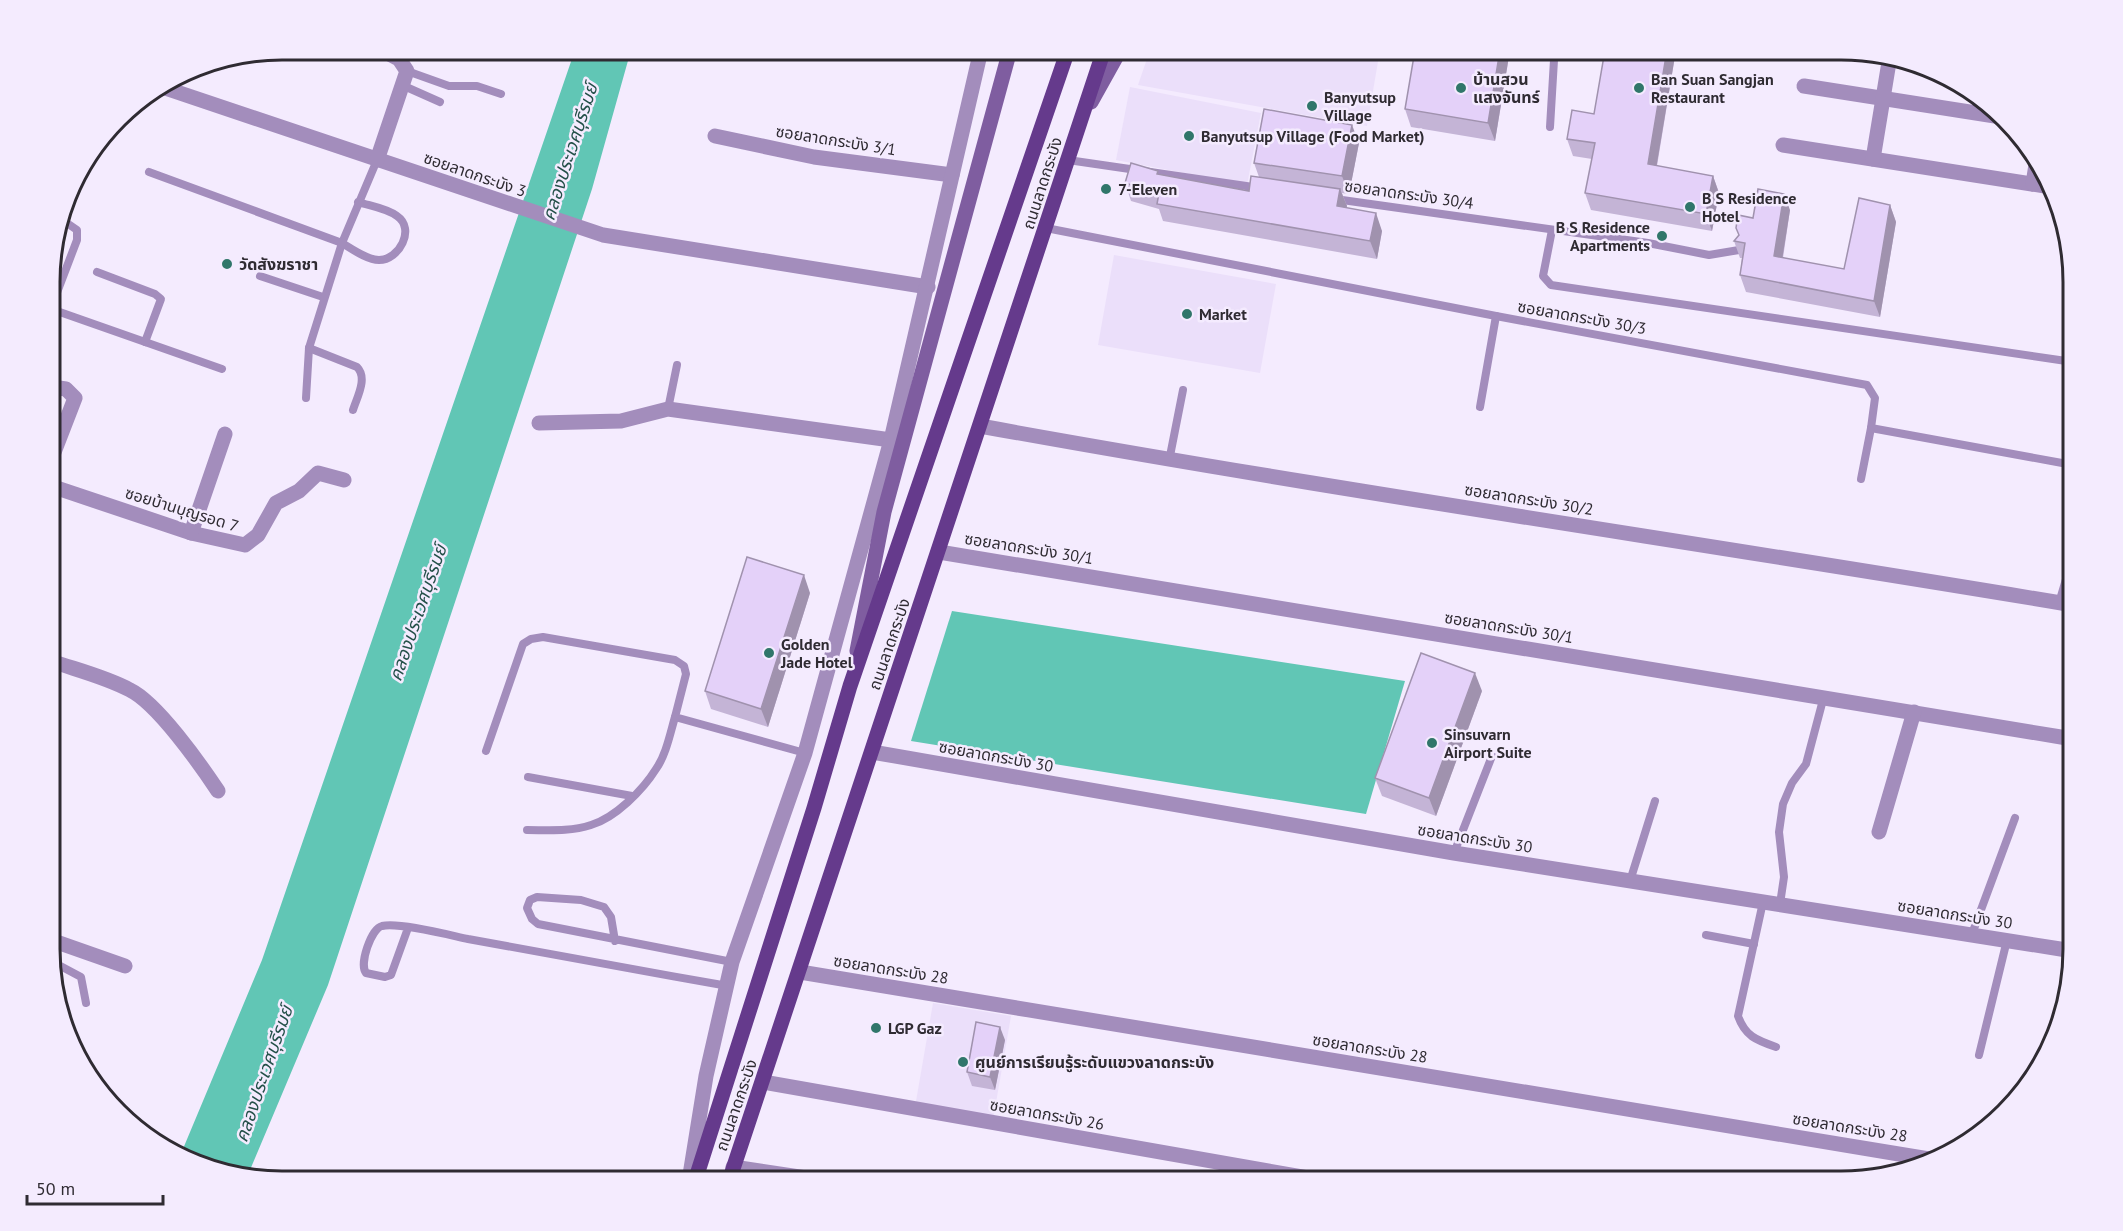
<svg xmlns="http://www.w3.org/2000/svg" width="2123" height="1231" font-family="'PT Sans','Noto Sans Thai',sans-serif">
  <rect width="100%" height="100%" fill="#f4ebfe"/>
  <g fill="#ebdffa">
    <path d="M 1150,50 L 1380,50 L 1367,126 L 1138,85 Z"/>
    <path d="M 1130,87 L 1261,113 L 1247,185 L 1116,160 Z"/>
    <path d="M 1114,255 L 1276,284 L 1260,373 L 1098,345 Z"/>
    <path d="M 933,1003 L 1011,1016 L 993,1120 L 915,1107 Z"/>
  </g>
  <g fill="#61c6b5">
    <path d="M 575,50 L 631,50 L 592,189 L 328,985 L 247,1177 L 222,1173 L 180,1156 L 262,960 Z"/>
    <path d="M 952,611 L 1405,681 L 1366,814 L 911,741 Z"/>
  </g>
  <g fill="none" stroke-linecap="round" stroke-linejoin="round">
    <g stroke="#a38dbc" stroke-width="8">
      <path d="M 1547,50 L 1554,60 L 1550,127"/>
      <path d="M 407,71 L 449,86 L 477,86 L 501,94"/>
      <path d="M 404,86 L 440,102"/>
      <path d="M 1068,160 L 1260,188"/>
      <path d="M 149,172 L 342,243 C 352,249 367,260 379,260 C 399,260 416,229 397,216 C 386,208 370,206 358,202"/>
      <path d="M 1335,199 L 1648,243 L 1709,255 L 1739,250"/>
      <path d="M 61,219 L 77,230 L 77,240 L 53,303 L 54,310 L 222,369"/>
      <path d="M 1046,228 L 1496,316 L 1867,385 L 1875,398 L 1871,428 L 2073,465"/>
      <path d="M 1552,230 L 1543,276 L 1551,285 L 2073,362"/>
      <path d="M 97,272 L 155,294 L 161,299 L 145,342"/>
      <path d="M 260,276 L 323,297"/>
      <path d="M 306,398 L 309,348"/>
      <path d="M 1480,407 L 1496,316"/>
      <path d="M 668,409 L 677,365"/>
      <path d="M 353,410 C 357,397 368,378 357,367 L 309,348 L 342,243 L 377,160"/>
      <path d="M 1169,461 L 1183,390"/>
      <path d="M 1861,479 L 1871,428"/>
      <path d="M 2059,603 L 2073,556"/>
      <path d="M 486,751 L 523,644 L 531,639 L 543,637 L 675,660 L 684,666 L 686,674 L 675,717 L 805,753"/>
      <path d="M 528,777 L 632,796"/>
      <path d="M 527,830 C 548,830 570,832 591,825 C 615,818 643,790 656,769 C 666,755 670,734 675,717"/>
      <path d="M 1454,853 L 1492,756"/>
      <path d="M 1630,881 L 1655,801"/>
      <path d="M 1763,902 L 1738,1016 C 1745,1036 1756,1040 1776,1047"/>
      <path d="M 1780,904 L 1784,877 L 1779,832 L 1783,804 L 1792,783 L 1806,764 L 1824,696"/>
      <path d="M 408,928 L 391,975 L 385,977 L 366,973 C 359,964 371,929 382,926 C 399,922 449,935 468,939 C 554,954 641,971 728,986"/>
      <path d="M 1972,934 L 2015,818"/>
      <path d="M 1706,935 L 1754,944"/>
      <path d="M 615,941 L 611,917 L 604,907 L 581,900 L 537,897 L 530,900 L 527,908 L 532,919 L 538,924 L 732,962"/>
      <path d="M 51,961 L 81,977 L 86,1003"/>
      <path d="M 1979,1055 L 2007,940"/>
    </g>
    <g stroke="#a38dbc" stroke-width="15">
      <path d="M 1804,86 L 1995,116"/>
      <path d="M 162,87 L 603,235 L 928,287"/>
      <path d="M 715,136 L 814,157 L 952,175"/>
      <path d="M 1783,145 L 2051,187"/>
      <path d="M 1873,159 L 1890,56"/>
      <path d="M 377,160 L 407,71 L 399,59 L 382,50"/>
      <path d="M 2033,184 L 2037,158"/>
      <path d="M 51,393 L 59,388 L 66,389 L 75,398 L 51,460"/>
      <path d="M 539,423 L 621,421 L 668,409 L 891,440"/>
      <path d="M 980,426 C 1343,492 1709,544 2073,605"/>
      <path d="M 51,486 L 191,533 L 245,545 L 258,535 L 276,503 L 299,491 L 318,473 L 344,480"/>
      <path d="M 191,533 L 225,434"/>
      <path d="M 939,552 L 2073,739"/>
      <path d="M 51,661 C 77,670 106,677 130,690 C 157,703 200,764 218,791"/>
      <path d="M 872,752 L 1454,853 L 2073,951"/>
      <path d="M 1879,832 L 1914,712"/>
      <path d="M 51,940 L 125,966"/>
      <path d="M 800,972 L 1935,1160"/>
      <path d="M 763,1082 L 1325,1181"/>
      <path d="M 733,1167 L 826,1181"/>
      <path d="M 689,1181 L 706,1076 L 732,962 L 805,753 L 891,440 L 981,50"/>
    </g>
    <g stroke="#7f5da0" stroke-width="15">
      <path d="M 1091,102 L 1120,50"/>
      <path d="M 857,651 L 884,512 L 1010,50"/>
    </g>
    <g stroke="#653a8c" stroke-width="15">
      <path d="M 695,1181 L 814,808 L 850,686 L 1068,50"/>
      <path d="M 729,1181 L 1104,50"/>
    </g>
  </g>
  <g fill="#c4b4d6">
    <path d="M 1510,50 L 1495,141 L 1411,127 L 1405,109 Z"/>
    <path d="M 1605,50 L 1676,50 L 1657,166 L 1713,176 L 1719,193 L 1712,231 L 1591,210 L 1585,193 L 1592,159 L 1573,156 L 1567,139 L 1594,114 Z"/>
    <path d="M 1359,143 L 1349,194 L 1342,193 L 1347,206 L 1346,208 L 1382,231 L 1377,259 L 1163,221 L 1159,209 L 1131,201 L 1125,183 L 1159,175 L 1249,191 L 1259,177 L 1254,163 Z"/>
    <path d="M 1890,205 L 1896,222 L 1880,317 L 1746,292 L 1740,275 L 1742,258 L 1740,258 L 1734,241 L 1753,218 L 1790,210 L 1783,258 L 1844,269 Z"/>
    <path d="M 810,593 L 768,727 L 711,709 L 705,691 Z"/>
    <path d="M 1482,691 L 1436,816 L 1382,796 L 1375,778 Z"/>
    <path d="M 1005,1040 L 995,1090 L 972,1086 L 967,1072 Z"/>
  </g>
  <g fill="#a092ae">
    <path d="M 1500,50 L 1510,50 L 1495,141 L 1488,123 Z"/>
    <path d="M 1667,50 L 1676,50 L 1654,181 L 1648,164 Z"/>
    <path d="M 1352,125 L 1359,143 L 1349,194 L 1342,176 Z"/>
    <path d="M 1713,176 L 1719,193 L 1712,231 L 1706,214 Z"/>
    <path d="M 1340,189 L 1347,206 L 1343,224 L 1337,206 Z"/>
    <path d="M 1784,194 L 1790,210 L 1780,273 L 1774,256 Z"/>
    <path d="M 1890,205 L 1896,222 L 1880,317 L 1874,301 Z"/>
    <path d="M 1376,213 L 1382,231 L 1377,259 L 1370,241 Z"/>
    <path d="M 804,575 L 810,593 L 768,727 L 761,709 Z"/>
    <path d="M 1475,673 L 1482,691 L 1436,816 L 1429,798 Z"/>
    <path d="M 1000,1027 L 1005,1040 L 995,1090 L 990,1077 Z"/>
  </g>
  <g fill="#e4d1f9" stroke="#a092ae" stroke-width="1.5">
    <path d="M 1415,50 L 1500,50 L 1488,123 L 1405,109 Z"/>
    <path d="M 1605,50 L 1667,50 L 1648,164 L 1713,176 L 1706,214 L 1585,193 L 1595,143 L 1567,139 L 1572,110 L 1594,114 Z"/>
    <path d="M 1264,109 L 1352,125 L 1342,176 L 1254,163 Z"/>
    <path d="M 1131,163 L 1158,171 L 1157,174 L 1249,191 L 1251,176 L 1340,189 L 1337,206 L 1376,213 L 1370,241 L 1157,204 L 1159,193 L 1125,183 Z"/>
    <path d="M 1758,189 L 1784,194 L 1774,256 L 1844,269 L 1859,198 L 1890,205 L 1874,301 L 1740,275 L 1745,243 L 1734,241 L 1739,235 L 1736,228 L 1738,215 L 1753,218 Z"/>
    <path d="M 747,557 L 804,575 L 761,709 L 705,691 Z"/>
    <path d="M 1421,653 L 1475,673 L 1429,798 L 1375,778 Z"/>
    <path d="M 976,1022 L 1000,1027 L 990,1077 L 967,1072 Z"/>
  </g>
  <g fill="#30766a" stroke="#f4ebfe" stroke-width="2">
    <circle cx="1461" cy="88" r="6"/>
    <circle cx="1639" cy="88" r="6"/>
    <circle cx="1312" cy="106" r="6"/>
    <circle cx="1189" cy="136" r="6"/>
    <circle cx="1106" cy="189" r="6"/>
    <circle cx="1690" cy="207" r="6"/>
    <circle cx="1662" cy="236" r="6"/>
    <circle cx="227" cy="264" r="6"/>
    <circle cx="1187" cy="314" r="6"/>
    <circle cx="769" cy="653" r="6"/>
    <circle cx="1432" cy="743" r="6"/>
    <circle cx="876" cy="1028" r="6"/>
    <circle cx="963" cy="1062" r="6"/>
  </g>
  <g text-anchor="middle" stroke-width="5" stroke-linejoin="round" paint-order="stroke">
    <g font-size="16" font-weight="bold" fill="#2f2b32" stroke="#f4ebfe" text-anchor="start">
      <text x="1473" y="85">บ้านสวน<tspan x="1473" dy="18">แสงจันทร์</tspan></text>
      <text x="1651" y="85">Ban Suan Sangjan<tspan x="1651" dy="18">Restaurant</tspan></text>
      <text x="1324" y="103">Banyutsup<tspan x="1324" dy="18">Village</tspan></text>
      <text x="1201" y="142">Banyutsup Village (Food Market)</text>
      <text x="1118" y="195">7-Eleven</text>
      <text x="1702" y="204">B S Residence<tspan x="1702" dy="18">Hotel</tspan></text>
      <text x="1650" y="233" text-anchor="end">B S Residence<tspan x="1650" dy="18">Apartments</tspan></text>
      <text x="239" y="270">วัดสังฆราชา</text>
      <text x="1199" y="320">Market</text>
      <text x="781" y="650">Golden<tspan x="781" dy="18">Jade Hotel</tspan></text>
      <text x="1444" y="740">Sinsuvarn<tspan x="1444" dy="18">Airport Suite</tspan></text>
      <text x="888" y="1034">LGP Gaz</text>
      <text x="975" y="1068">ศูนย์การเรียนรู้ระดับแขวงลาดกระบัง</text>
    </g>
    <g font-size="16" fill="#2f2b32" stroke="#f4ebfe">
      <text transform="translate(836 140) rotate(9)" y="6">ซอยลาดกระบัง 3/1</text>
      <text transform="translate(475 174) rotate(19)" y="6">ซอยลาดกระบัง 3</text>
      <text transform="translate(1042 183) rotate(-72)" y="6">ถนนลาดกระบัง</text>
      <text transform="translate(1409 194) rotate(8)" y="6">ซอยลาดกระบัง 30/4</text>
      <text transform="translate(1582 317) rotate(10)" y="6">ซอยลาดกระบัง 30/3</text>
      <text transform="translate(1529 499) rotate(9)" y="6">ซอยลาดกระบัง 30/2</text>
      <text transform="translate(182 509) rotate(17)" y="6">ซอยบ้านบุญรอด 7</text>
      <text transform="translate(1029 548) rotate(9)" y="6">ซอยลาดกระบัง 30/1</text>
      <text transform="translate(1509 627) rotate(9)" y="6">ซอยลาดกระบัง 30/1</text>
      <text transform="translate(889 644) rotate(-71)" y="6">ถนนลาดกระบัง</text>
      <text transform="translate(996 756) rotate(10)" y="6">ซอยลาดกระบัง 30</text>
      <text transform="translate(1475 838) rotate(9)" y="6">ซอยลาดกระบัง 30</text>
      <text transform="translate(1955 914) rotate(9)" y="6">ซอยลาดกระบัง 30</text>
      <text transform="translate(891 969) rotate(9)" y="6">ซอยลาดกระบัง 28</text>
      <text transform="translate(1370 1048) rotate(9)" y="6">ซอยลาดกระบัง 28</text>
      <text transform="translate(736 1105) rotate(-71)" y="6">ถนนลาดกระบัง</text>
      <text transform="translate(1047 1114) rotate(10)" y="6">ซอยลาดกระบัง 26</text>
      <text transform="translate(1850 1127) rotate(9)" y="6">ซอยลาดกระบัง 28</text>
    </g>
    <g font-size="18" font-style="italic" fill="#245049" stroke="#f4ebfe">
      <text transform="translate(570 152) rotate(-72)" y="6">คลองประเวศบุรีรมย์</text>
      <text transform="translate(418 613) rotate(-71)" y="6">คลองประเวศบุรีรมย์</text>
      <text transform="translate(264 1074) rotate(-71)" y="6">คลองประเวศบุรีรมย์</text>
    </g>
  </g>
  <path d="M0 0H2123V1231H0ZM282 60H1841A222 222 0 0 1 2063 282V949A222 222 0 0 1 1841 1171H282A222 222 0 0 1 60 949V282A222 222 0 0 1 282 60Z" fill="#f4ebfe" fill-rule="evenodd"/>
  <path fill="none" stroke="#2f2b32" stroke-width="3" d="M282 60H1841A222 222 0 0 1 2063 282V949A222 222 0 0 1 1841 1171H282A222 222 0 0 1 60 949V282A222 222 0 0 1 282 60Z"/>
  <path d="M27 1195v9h136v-9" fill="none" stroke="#2f2b32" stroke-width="3"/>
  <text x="36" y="1195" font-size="18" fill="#2f2b32" stroke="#f4ebfe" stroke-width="4.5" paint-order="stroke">50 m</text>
</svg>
